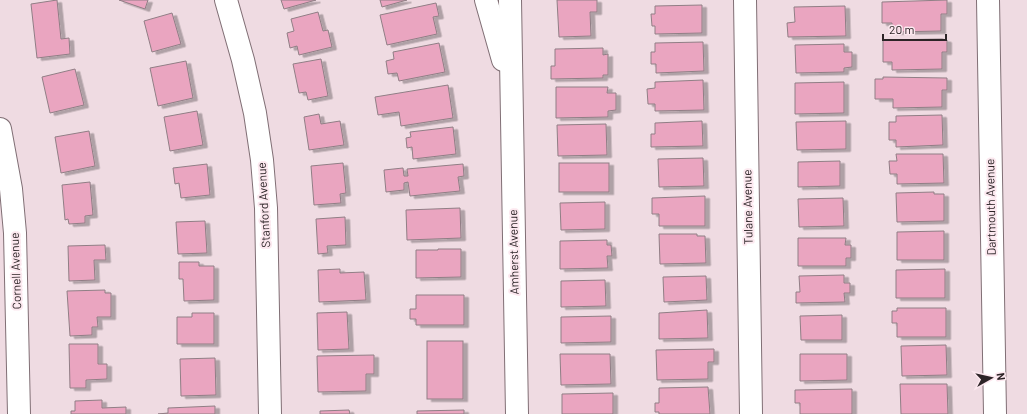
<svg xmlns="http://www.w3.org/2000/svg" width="1027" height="414" font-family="Barlow,sans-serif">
  <defs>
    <filter id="shadow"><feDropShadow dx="4.5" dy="2.5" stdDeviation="0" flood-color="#0004"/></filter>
  </defs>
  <rect width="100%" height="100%" fill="#efdbe2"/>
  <g fill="#eaa5c0" stroke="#907e85" filter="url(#shadow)">
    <path d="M 57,0 L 61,39 L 69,38 L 70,54 L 37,58 L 31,4 Z"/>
    <path d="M 119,0 L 148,0 L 145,9 Z"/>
    <path d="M 281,0 L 316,0 L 284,9 Z"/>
    <path d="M 380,0 L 407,0 L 382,7 Z"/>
    <path d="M 557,0 L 597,0 L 597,12 L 590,12 L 591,36 L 559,37 Z"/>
    <path d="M 947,0 L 947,14 L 941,14 L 941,31 L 892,32 L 892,23 L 882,23 L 882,2 Z"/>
    <path d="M 436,3 L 439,16 L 433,17 L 437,34 L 387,45 L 380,15 Z"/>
    <path d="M 702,5 L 702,33 L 655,34 L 655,26 L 652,26 L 651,14 L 655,14 L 655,6 Z"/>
    <path d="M 845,6 L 846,36 L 788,37 L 787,23 L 795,22 L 794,7 Z"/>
    <path d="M 318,12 L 323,31 L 328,30 L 332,47 L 299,55 L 297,46 L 290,48 L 287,33 L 294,31 L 291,19 Z"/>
    <path d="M 172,13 L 181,44 L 152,52 L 144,21 Z"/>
    <path d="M 942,39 L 947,40 L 947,52 L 942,52 L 942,69 L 892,70 L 892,62 L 883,62 L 883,40 Z"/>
    <path d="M 703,42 L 704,71 L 656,73 L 656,64 L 651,64 L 651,52 L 655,52 L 655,43 Z"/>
    <path d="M 439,43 L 445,72 L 399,81 L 397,73 L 388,74 L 386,61 L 394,59 L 393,52 Z"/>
    <path d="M 844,44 L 844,52 L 852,52 L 852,67 L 844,68 L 844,72 L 796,73 L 795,45 Z"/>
    <path d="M 603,48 L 603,55 L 608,54 L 608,75 L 603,75 L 603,78 L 551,79 L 551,66 L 555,66 L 555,49 Z"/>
    <path d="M 321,59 L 328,96 L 308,100 L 306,92 L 299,93 L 293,64 Z"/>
    <path d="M 186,61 L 193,98 L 158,106 L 150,68 Z"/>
    <path d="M 75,69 L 84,105 L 50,113 L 42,77 Z"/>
    <path d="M 883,77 L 947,78 L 947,90 L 942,90 L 942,107 L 893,108 L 893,99 L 875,99 L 875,79 L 883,79 Z"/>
    <path d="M 703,80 L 704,110 L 655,111 L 655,104 L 648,104 L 647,89 L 655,88 L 655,82 Z"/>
    <path d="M 844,82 L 844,113 L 795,114 L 795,83 Z"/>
    <path d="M 448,85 L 453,118 L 401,126 L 399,112 L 378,115 L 375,97 Z"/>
    <path d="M 556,87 L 608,87 L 607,93 L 616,93 L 616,110 L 608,111 L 608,117 L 556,118 Z"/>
    <path d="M 197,111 L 203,145 L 170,151 L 164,117 Z"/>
    <path d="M 319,114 L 321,124 L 340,121 L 344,145 L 309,150 L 304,117 Z"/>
    <path d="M 942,115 L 943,145 L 896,147 L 896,140 L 889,140 L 889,122 L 896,122 L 896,116 Z"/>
    <path d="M 702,121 L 703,146 L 651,147 L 651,134 L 655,134 L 655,123 Z"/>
    <path d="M 846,121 L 846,149 L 797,150 L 796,122 Z"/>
    <path d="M 606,124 L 607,155 L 558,156 L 557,125 Z"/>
    <path d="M 453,127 L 456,154 L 413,159 L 412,147 L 407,148 L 406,138 L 411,137 L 410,132 Z"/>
    <path d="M 89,131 L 95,166 L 61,173 L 55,137 Z"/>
    <path d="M 896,154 L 943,154 L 944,183 L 897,184 L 897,174 L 890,174 L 889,161 L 897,161 Z"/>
    <path d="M 703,158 L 704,186 L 659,187 L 658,159 Z"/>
    <path d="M 840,161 L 840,186 L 798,187 L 798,162 Z"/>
    <path d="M 343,163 L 346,193 L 340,194 L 341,203 L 314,205 L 311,166 Z"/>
    <rect x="559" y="163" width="50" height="29"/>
    <path d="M 207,164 L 210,195 L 181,198 L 179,183 L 175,184 L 173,168 Z"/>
    <path d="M 463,164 L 464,176 L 458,177 L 460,191 L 410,196 L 408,182 L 404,183 L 404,190 L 386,192 L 384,170 L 403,168 L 404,176 L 408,176 L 407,169 Z"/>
    <path d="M 90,182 L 93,215 L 85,216 L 85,223 L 69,224 L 68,219 L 65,220 L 62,185 Z"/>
    <path d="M 934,192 L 934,194 L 944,194 L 944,221 L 897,222 L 896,193 Z"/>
    <path d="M 705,196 L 705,226 L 659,226 L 659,214 L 652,214 L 652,198 Z"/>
    <path d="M 843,198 L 844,226 L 799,227 L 798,199 Z"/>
    <path d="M 605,202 L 605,229 L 561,230 L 560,203 Z"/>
    <path d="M 460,208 L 461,238 L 407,240 L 406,210 Z"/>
    <path d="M 345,217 L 346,245 L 327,246 L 328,253 L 318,254 L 316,219 Z"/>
    <path d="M 205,221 L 207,253 L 178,254 L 176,222 Z"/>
    <path d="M 944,231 L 944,260 L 897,260 L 897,232 Z"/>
    <path d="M 659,234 L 697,234 L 697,236 L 705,236 L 706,263 L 660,264 Z"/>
    <path d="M 798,238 L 846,238 L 845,245 L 851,245 L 851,258 L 846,258 L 846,266 L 798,266 Z"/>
    <path d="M 607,240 L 607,245 L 611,245 L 612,256 L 607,256 L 608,268 L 560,269 L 560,241 Z"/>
    <path d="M 105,245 L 106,260 L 94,260 L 95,280 L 69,281 L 68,246 Z"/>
    <path d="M 438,249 L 461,249 L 461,277 L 416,278 L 416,250 L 438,250 Z"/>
    <path d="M 179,262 L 199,262 L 199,266 L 214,266 L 214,300 L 184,301 L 183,279 L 179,279 Z"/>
    <path d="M 340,269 L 340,273 L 364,272 L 366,300 L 319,302 L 318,270 Z"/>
    <path d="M 945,269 L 945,298 L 896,298 L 896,270 Z"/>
    <path d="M 844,275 L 844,283 L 850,283 L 850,293 L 844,293 L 845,302 L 796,303 L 796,292 L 800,292 L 799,276 Z"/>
    <path d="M 706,276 L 707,300 L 664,302 L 663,277 Z"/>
    <path d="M 605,280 L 606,306 L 561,307 L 561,281 Z"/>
    <path d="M 105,290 L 105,293 L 111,293 L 111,317 L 97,317 L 98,327 L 92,327 L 92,335 L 70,336 L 67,291 Z"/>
    <path d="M 416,295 L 464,295 L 464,325 L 416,325 L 416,319 L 410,319 L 410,309 L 416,309 Z"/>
    <path d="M 897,308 L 946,308 L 946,337 L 897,337 L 897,323 L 892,323 L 892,311 L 897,311 Z"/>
    <path d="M 707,310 L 708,338 L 659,339 L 659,313 Z"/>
    <path d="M 347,312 L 349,349 L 318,350 L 317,313 Z"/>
    <path d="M 192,313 L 214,313 L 214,344 L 177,344 L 177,317 L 192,317 Z"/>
    <path d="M 842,315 L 842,340 L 801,340 L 800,316 Z"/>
    <path d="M 611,316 L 611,342 L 561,343 L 561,317 Z"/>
    <rect x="427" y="341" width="36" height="58"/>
    <path d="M 69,344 L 98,344 L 98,364 L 107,364 L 107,379 L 86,380 L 86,388 L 70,388 Z"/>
    <path d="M 946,345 L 947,375 L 902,376 L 901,346 Z"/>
    <path d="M 714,349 L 714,362 L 708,362 L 708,379 L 657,380 L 656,350 Z"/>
    <path d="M 560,354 L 610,354 L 611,384 L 561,385 Z"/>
    <path d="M 800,354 L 847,354 L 847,380 L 800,381 Z"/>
    <path d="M 374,355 L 374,374 L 366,374 L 366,391 L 318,392 L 317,356 Z"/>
    <path d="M 215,358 L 216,395 L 181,396 L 180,359 Z"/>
    <path d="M 900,384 L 947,384 L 948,414 L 901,414 Z"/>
    <path d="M 708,387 L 710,414 L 659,414 L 659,412 L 655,412 L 655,403 L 659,403 L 659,388 Z"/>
    <path d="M 852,389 L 852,414 L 800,414 L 800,403 L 795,403 L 795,390 Z"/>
    <path d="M 613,393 L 613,414 L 562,414 L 562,394 Z"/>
    <path d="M 102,400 L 102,408 L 126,407 L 126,414 L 71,414 L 71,411 L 75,411 L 75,401 Z"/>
    <path d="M 215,406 L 215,414 L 158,414 L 168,413 L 168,408 Z"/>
    <path d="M 349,410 L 350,414 L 320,414 L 320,411 Z"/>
    <path d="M 464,410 L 464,414 L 417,414 L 417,411 Z"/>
  </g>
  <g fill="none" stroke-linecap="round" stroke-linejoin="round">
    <defs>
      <g id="street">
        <path d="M 226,0 L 243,60 L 255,113 L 262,160 L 266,208 L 270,414"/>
        <path d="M 486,0 L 503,60"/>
        <path d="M 510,0 L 517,414"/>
        <path d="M 745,0 L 751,414"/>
        <path d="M 988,0 L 995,414"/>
        <path d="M 0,129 L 11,189 L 15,233 L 19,414"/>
      </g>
    </defs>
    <use href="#street" stroke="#806f75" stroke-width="24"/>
    <use href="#street" stroke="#fff" stroke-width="22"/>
  </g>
  <g text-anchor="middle" stroke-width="4" stroke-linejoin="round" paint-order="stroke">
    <g font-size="12" fill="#2c2427" stroke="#fce8ef">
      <text transform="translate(264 205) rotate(-93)" y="4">Stanford Avenue</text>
      <text transform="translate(748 207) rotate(-91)" y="4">Tulane Avenue</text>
      <text transform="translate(991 207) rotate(-91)" y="4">Dartmouth Avenue</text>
      <text transform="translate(514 252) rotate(-91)" y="4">Amherst Avenue</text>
      <text transform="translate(16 271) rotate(-92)" y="4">Cornell Avenue</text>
    </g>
  </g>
  <g transform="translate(991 378) rotate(82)" stroke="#fce8ef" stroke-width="3" paint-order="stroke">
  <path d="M0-3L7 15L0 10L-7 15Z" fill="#2c2427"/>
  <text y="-6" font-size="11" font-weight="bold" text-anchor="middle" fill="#2c2427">N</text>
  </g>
  <path d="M883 34v6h63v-6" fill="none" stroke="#2c2427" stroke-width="2"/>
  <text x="889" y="34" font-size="12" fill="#2c2427" stroke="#fce8ef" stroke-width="3" paint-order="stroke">20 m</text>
</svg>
